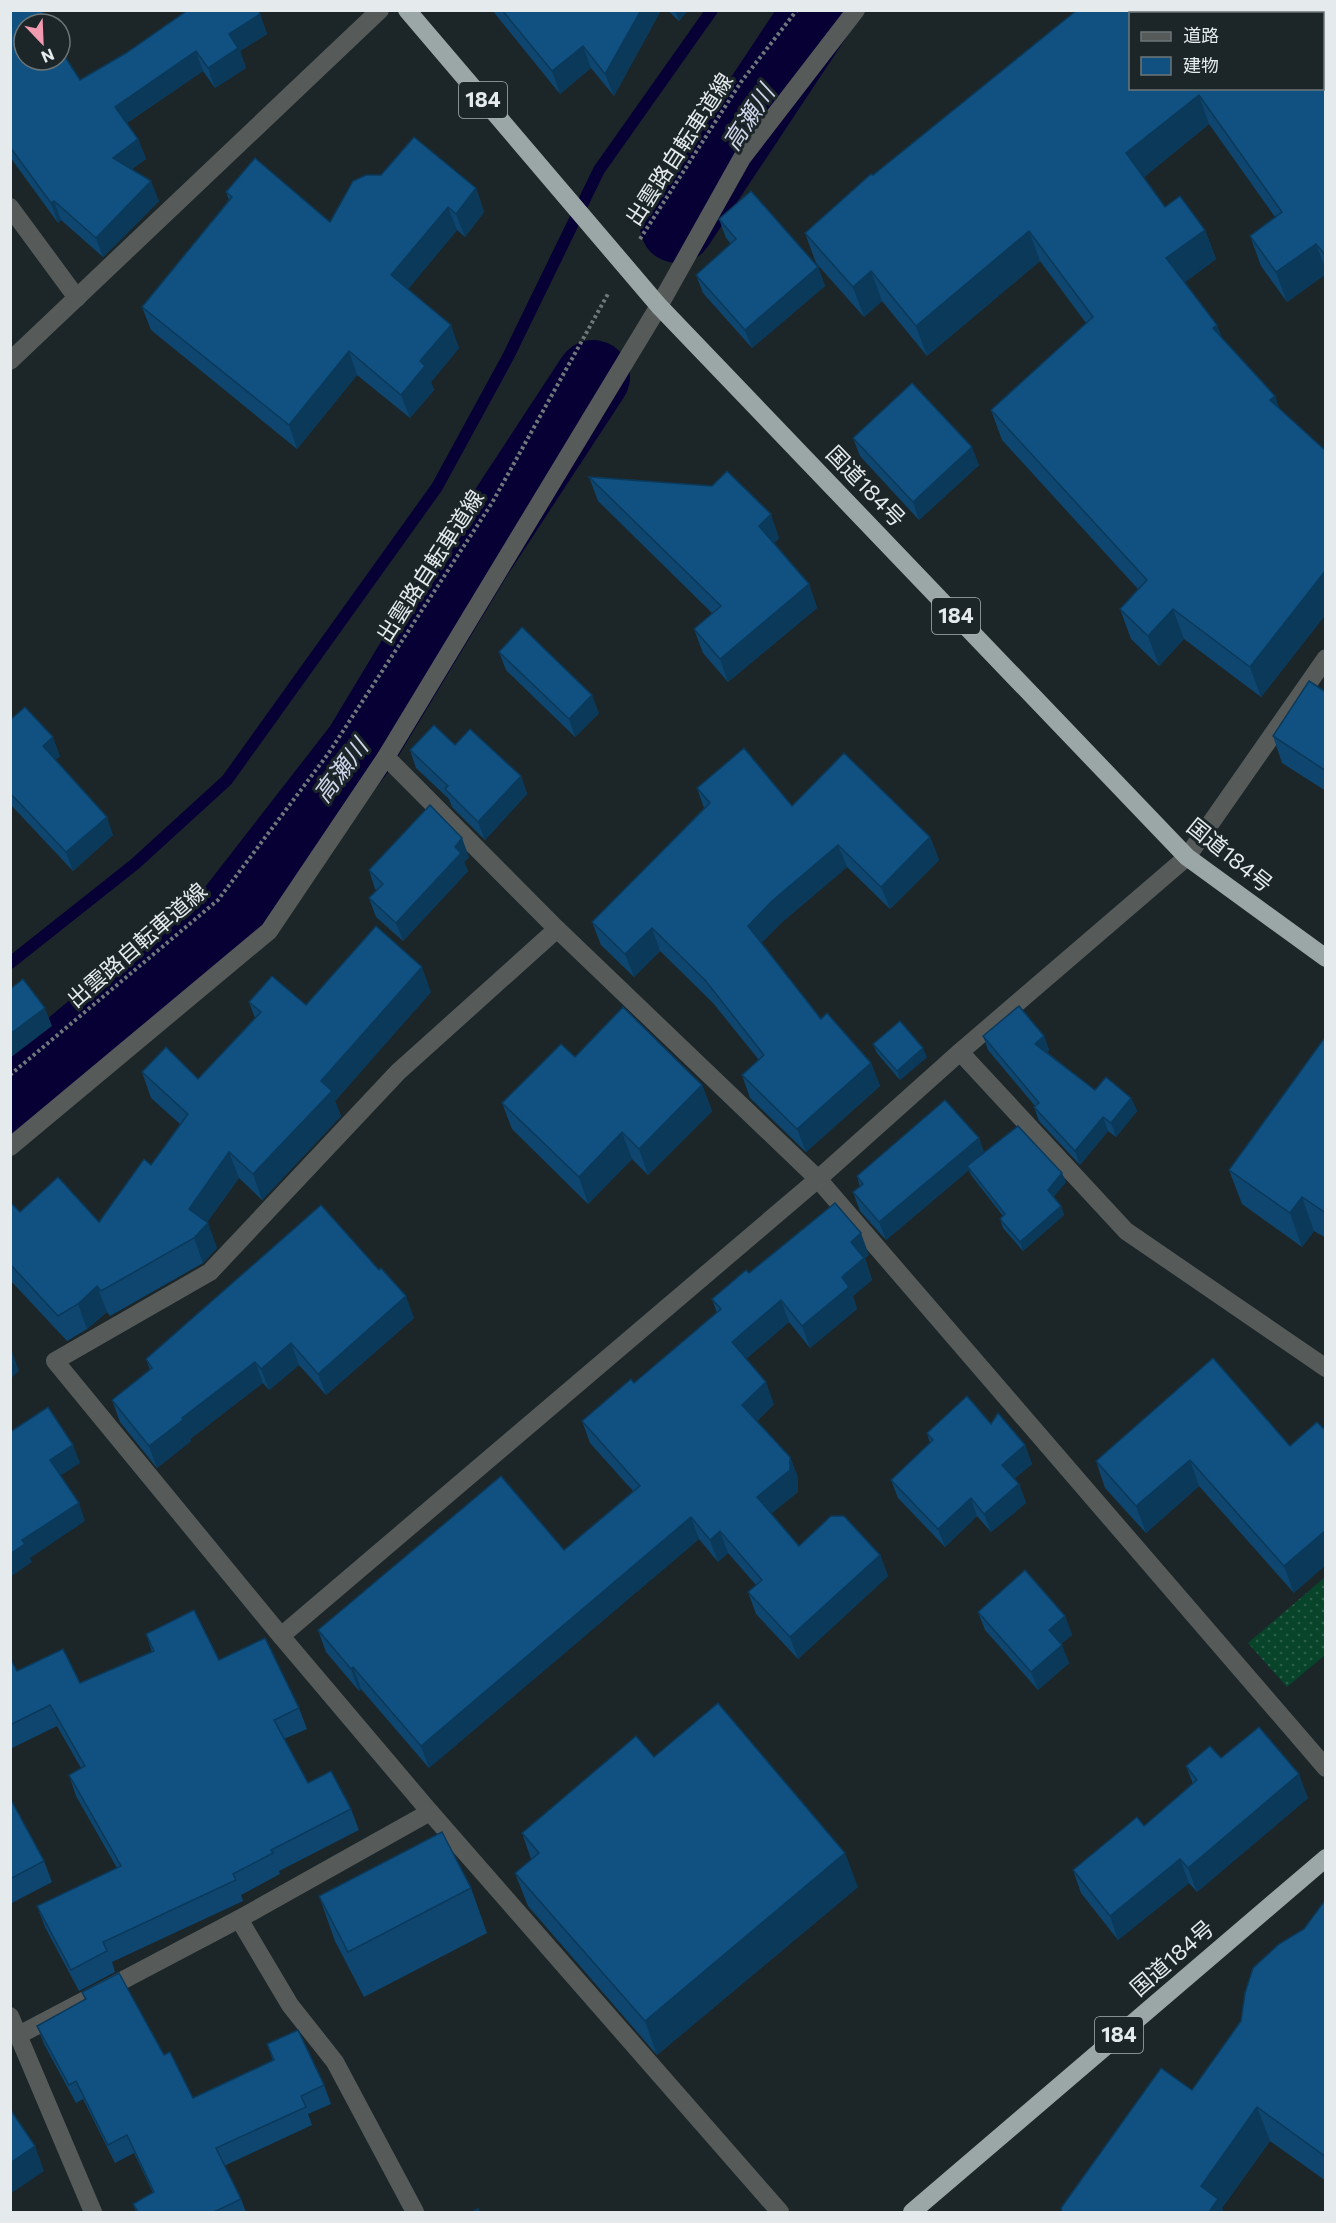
<svg xmlns="http://www.w3.org/2000/svg" width="1336" height="2223" font-family="Commissioner,'Noto Sans JP',sans-serif">
  <defs>
    <pattern id="park-dots" width="8" height="8" patternUnits="userSpaceOnUse" patternTransform="scale(1.5)"><rect width="8" height="8" fill="#07442a"/><path d="M2 2h.1M6 6h.1" fill="none" stroke="#2b5f49" stroke-width="1.8" stroke-linecap="round"/></pattern>
  </defs>
  <rect width="100%" height="100%" fill="#1c2629"/>
  <path fill="url(#park-dots)" d="M 1325,1577 L 1325,1655 L 1287,1687 L 1248,1643 Z"/>
  <g fill="none" stroke-linecap="round" stroke-linejoin="round">
    <path stroke="#070035" stroke-width="12" d="M 10,963 L 135,864 L 227,780 L 437,487 L 509,355 L 599,170 L 712,10"/>
    <g stroke="#070035" stroke-width="74">
      <path d="M 677,226 L 820,10"/>
      <path d="M 10,1098 L 231,914 L 360,748 L 477,554 L 593,377"/>
    </g>
    <g stroke="#6e7779" stroke-width="4" stroke-dasharray="3 3" stroke-linecap="butt">
      <path d="M 640,239 L 741,82 L 797,10"/>
      <path d="M 10,1075 L 218,900 L 328,754 L 492,503 L 609,292"/>
    </g>
    <g stroke="#565b5a" stroke-width="18">
      <path d="M 1312,10 L 1314,14"/>
      <path d="M 1322,25 L 1326,29"/>
      <path d="M 10,207 L 77,298"/>
      <path d="M 10,361 L 380,10"/>
      <path d="M 386,757 L 557,929 L 818,1179 L 1326,1768"/>
      <path d="M 960,1052 L 1126,1231 L 1326,1368"/>
      <path d="M 10,1147 L 269,931 L 386,757 L 659,306 L 742,158 L 856,10"/>
      <path d="M 281,1636 L 55,1361 L 210,1272 L 398,1072 L 557,929"/>
      <path d="M 430,1812 L 780,2212"/>
      <path d="M 239,1919 L 290,2005 L 335,2062 L 415,2212"/>
      <path d="M 10,2016 L 93,2212"/>
      <path d="M 17,2036 L 239,1919 L 430,1812 L 281,1636 L 818,1179 L 960,1052 L 1187,857 L 1326,658"/>
    </g>
    <g stroke="#9aa7a6" stroke-width="18">
      <path d="M 407,10 L 659,306 L 1187,857 L 1326,958"/>
      <path d="M 912,2212 L 1326,1858"/>
    </g>
  </g>
  <g fill="#0e466f">
    <path d="M 10,10 L 80,80 L 260,14 L 267,34 L 240,51 L 246,68 L 215,88 L 203,71 L 127,123 L 138,139 L 146,159 L 132,169 L 159,201 L 103,257 L 61,220 L 58,223 L 10,157 Z"/>
    <path d="M 492,10 L 661,10 L 614,96 L 591,68 L 560,94 Z"/>
    <path d="M 667,10 L 688,10 L 679,21 Z"/>
    <path d="M 1131,14 L 1326,88 L 1326,274 L 1287,302 L 1261,266 L 1250,236 L 1275,217 L 1209,124 L 1144,177 L 1165,207 L 1205,230 L 1216,259 L 1185,282 L 1217,325 L 1222,339 L 1275,396 L 1279,409 L 1326,451 L 1326,614 L 1261,697 L 1184,639 L 1159,666 L 1131,639 L 1120,609 L 1138,589 L 1002,440 L 991,410 L 1086,323 L 1040,261 L 927,356 L 882,301 L 864,317 L 816,263 L 805,233 L 873,175 Z"/>
    <path d="M 476,188 L 484,212 L 465,237 L 457,230 L 408,289 L 459,348 L 431,382 L 434,390 L 410,418 L 357,375 L 297,449 L 151,330 L 142,307 L 229,200 L 226,192 L 330,222 Z"/>
    <path d="M 719,219 L 818,267 L 825,286 L 752,348 L 703,293 L 696,275 L 731,244 L 726,238 Z"/>
    <path d="M 853,438 L 979,465 L 919,520 L 860,456 Z"/>
    <path d="M 589,477 L 779,538 L 774,543 L 809,584 L 817,608 L 728,682 L 703,653 L 694,629 L 712,613 L 598,501 Z"/>
    <path d="M 499,652 L 599,713 L 575,737 L 506,670 Z"/>
    <path d="M 1326,692 L 1326,791 L 1282,763 L 1273,736 Z"/>
    <path d="M 10,720 L 60,756 L 55,760 L 113,835 L 73,871 L 10,804 Z"/>
    <path d="M 455,745 L 521,776 L 527,794 L 485,840 L 452,807 L 449,799 L 416,768 L 410,750 Z"/>
    <path d="M 697,788 L 792,806 L 930,837 L 939,860 L 890,909 L 847,867 L 780,924 L 761,943 L 821,1019 L 871,1063 L 880,1086 L 806,1152 L 750,1098 L 742,1075 L 759,1060 L 713,1003 L 660,951 L 634,977 L 601,945 L 592,922 L 704,808 Z"/>
    <path d="M 469,857 L 464,862 L 468,871 L 403,941 L 376,917 L 369,898 L 377,890 L 375,889 L 369,870 Z"/>
    <path d="M 431,992 L 335,1101 L 341,1116 L 262,1200 L 239,1178 L 207,1222 L 217,1248 L 203,1263 L 110,1316 L 107,1312 L 87,1329 L 67,1341 L 10,1280 L 10,1202 L 20,1212 L 99,1222 L 151,1165 L 180,1124 L 151,1098 L 142,1072 L 198,1079 L 255,1018 L 249,1002 L 306,1005 Z"/>
    <path d="M 983,1036 L 1044,1036 L 1049,1050 L 1047,1052 L 1095,1090 L 1131,1098 L 1137,1111 L 1116,1137 L 1108,1131 L 1080,1165 L 1039,1121 L 1034,1107 L 1035,1106 L 988,1050 Z"/>
    <path d="M 1326,1036 L 1326,1238 L 1314,1231 L 1302,1247 L 1242,1204 L 1229,1170 Z"/>
    <path d="M 873,1044 L 927,1057 L 900,1080 L 877,1053 Z"/>
    <path d="M 575,1057 L 702,1085 L 712,1111 L 648,1175 L 632,1159 L 588,1204 L 512,1129 L 502,1103 Z"/>
    <path d="M 979,1138 L 984,1153 L 1066,1182 L 1053,1197 L 1061,1206 L 1064,1215 L 1023,1251 L 1003,1228 L 1000,1219 L 1003,1216 L 971,1175 L 969,1170 L 886,1240 L 860,1211 L 853,1192 L 860,1187 L 857,1176 Z"/>
    <path d="M 869,1255 L 865,1258 L 872,1280 L 853,1296 L 857,1309 L 810,1348 L 789,1322 L 746,1359 L 774,1404 L 757,1421 L 790,1457 L 798,1478 L 798,1492 L 771,1513 L 799,1546 L 880,1555 L 888,1576 L 798,1659 L 756,1614 L 748,1592 L 756,1585 L 728,1553 L 718,1562 L 699,1539 L 429,1768 L 361,1689 L 359,1691 L 326,1652 L 318,1630 L 564,1550 L 633,1491 L 590,1443 L 582,1421 L 634,1383 L 717,1313 L 712,1299 L 749,1273 Z"/>
    <path d="M 414,1318 L 326,1395 L 299,1365 L 269,1390 L 263,1383 L 190,1439 L 191,1441 L 157,1468 L 120,1422 L 112,1400 L 150,1370 L 146,1359 Z"/>
    <path d="M 991,1424 L 1025,1445 L 1032,1464 L 1014,1479 L 1019,1484 L 1026,1503 L 991,1532 L 977,1516 L 945,1547 L 898,1498 L 891,1480 L 930,1443 L 927,1433 Z"/>
    <path d="M 1290,1446 L 1294,1593 L 1199,1486 L 1146,1533 L 1105,1488 L 1096,1461 Z"/>
    <path d="M 978,1612 L 1065,1616 L 1072,1635 L 1061,1644 L 1069,1663 L 1038,1690 L 985,1630 Z"/>
    <path d="M 146,1634 L 219,1660 L 299,1708 L 307,1729 L 284,1739 L 308,1783 L 351,1809 L 359,1830 L 279,1871 L 280,1874 L 241,1895 L 243,1901 L 112,1962 L 115,1972 L 79,1991 L 45,1927 L 37,1906 L 117,1868 L 76,1796 L 69,1775 L 81,1768 L 57,1726 L 10,1749 L 10,1658 L 17,1671 L 80,1683 L 152,1652 Z"/>
    <path d="M 654,1757 L 858,1887 L 657,2055 L 528,1906 L 515,1873 L 531,1859 L 522,1833 Z"/>
    <path d="M 1221,1758 L 1308,1798 L 1197,1892 L 1189,1883 L 1118,1940 L 1081,1893 L 1073,1870 L 1144,1826 L 1193,1784 L 1186,1766 Z"/>
    <path d="M 10,1798 L 44,1861 L 52,1882 L 10,1904 Z"/>
    <path d="M 471,1888 L 487,1933 L 364,1997 L 335,1941 L 319,1896 Z"/>
    <path d="M 1326,1899 L 1326,2181 L 1270,2141 L 1222,2208 L 1223,2212 L 1062,2212 L 1192,2090 L 1241,2021 L 1304,1929 Z"/>
    <path d="M 82,1992 L 164,2055 L 193,2098 L 273,2061 L 267,2044 L 324,2085 L 331,2104 L 308,2114 L 312,2125 L 224,2166 L 241,2199 L 246,2212 L 136,2212 L 133,2204 L 153,2193 L 134,2153 L 115,2163 L 83,2099 L 76,2103 L 44,2044 L 37,2026 L 85,2000 Z"/>
  </g>
  <g fill="#0b395a">
    <path d="M 641,10 L 661,10 L 614,96 L 605,74 Z"/>
    <path d="M 675,10 L 688,10 L 679,21 Z"/>
    <path d="M 260,14 L 267,34 L 240,51 L 246,68 L 215,88 L 208,68 L 229,34 Z"/>
    <path d="M 583,46 L 591,68 L 560,94 L 552,71 Z"/>
    <path d="M 196,51 L 203,71 L 122,126 L 115,107 Z"/>
    <path d="M 1199,95 L 1209,124 L 1137,183 L 1126,153 Z"/>
    <path d="M 138,139 L 146,159 L 120,177 L 113,158 Z"/>
    <path d="M 151,181 L 159,201 L 103,257 L 96,238 Z"/>
    <path d="M 476,188 L 484,212 L 465,237 L 456,214 Z"/>
    <path d="M 54,201 L 61,220 L 58,223 L 51,203 Z"/>
    <path d="M 448,207 L 457,230 L 400,299 L 391,275 Z"/>
    <path d="M 1205,230 L 1216,259 L 1177,288 L 1166,258 Z"/>
    <path d="M 1029,231 L 1040,261 L 927,356 L 916,326 Z"/>
    <path d="M 1316,244 L 1326,270 L 1326,274 L 1287,302 L 1276,272 Z"/>
    <path d="M 818,267 L 825,286 L 752,348 L 745,330 Z"/>
    <path d="M 871,271 L 882,301 L 864,317 L 853,287 Z"/>
    <path d="M 451,325 L 459,348 L 431,382 L 434,390 L 410,418 L 401,395 L 420,361 Z"/>
    <path d="M 1217,325 L 1228,355 L 1213,328 Z"/>
    <path d="M 349,351 L 357,375 L 297,449 L 289,425 Z"/>
    <path d="M 1275,396 L 1286,426 L 1270,400 Z"/>
    <path d="M 972,447 L 979,465 L 919,520 L 913,502 Z"/>
    <path d="M 771,514 L 779,538 L 768,550 L 759,526 Z"/>
    <path d="M 1326,570 L 1326,614 L 1261,697 L 1250,667 Z"/>
    <path d="M 809,584 L 817,608 L 728,682 L 720,659 Z"/>
    <path d="M 1173,609 L 1184,639 L 1159,666 L 1148,636 Z"/>
    <path d="M 592,695 L 599,713 L 575,737 L 569,719 Z"/>
    <path d="M 53,737 L 60,756 L 50,765 L 43,746 Z"/>
    <path d="M 521,776 L 527,794 L 485,840 L 478,822 Z"/>
    <path d="M 107,817 L 113,835 L 73,871 L 66,852 Z"/>
    <path d="M 930,837 L 939,860 L 890,909 L 881,887 Z"/>
    <path d="M 462,838 L 469,857 L 464,862 L 468,871 L 403,941 L 396,923 L 455,847 Z"/>
    <path d="M 838,845 L 847,867 L 780,924 L 756,949 L 748,926 L 772,901 Z"/>
    <path d="M 652,928 L 660,951 L 634,977 L 625,954 Z"/>
    <path d="M 422,967 L 431,992 L 335,1101 L 341,1116 L 262,1200 L 253,1174 L 321,1081 Z"/>
    <path d="M 45,1008 L 52,1026 L 10,1058 L 10,1034 Z"/>
    <path d="M 1044,1036 L 1049,1050 L 1040,1057 L 1035,1044 Z"/>
    <path d="M 923,1048 L 927,1057 L 900,1080 L 897,1071 Z"/>
    <path d="M 871,1063 L 880,1086 L 806,1152 L 797,1129 Z"/>
    <path d="M 702,1085 L 712,1111 L 648,1175 L 639,1149 Z"/>
    <path d="M 1131,1098 L 1137,1111 L 1116,1137 L 1111,1123 Z"/>
    <path d="M 1103,1117 L 1108,1131 L 1080,1165 L 1075,1151 Z"/>
    <path d="M 622,1132 L 632,1159 L 588,1204 L 579,1177 Z"/>
    <path d="M 979,1138 L 985,1156 L 967,1166 L 969,1170 L 886,1240 L 879,1222 Z"/>
    <path d="M 229,1152 L 239,1178 L 203,1228 L 208,1223 L 217,1248 L 203,1263 L 194,1238 L 189,1209 Z"/>
    <path d="M 1062,1173 L 1066,1182 L 1051,1200 L 1048,1190 Z"/>
    <path d="M 1302,1197 L 1314,1231 L 1302,1247 L 1290,1213 Z"/>
    <path d="M 1061,1206 L 1064,1215 L 1023,1251 L 1020,1242 Z"/>
    <path d="M 861,1233 L 869,1255 L 865,1258 L 872,1280 L 853,1296 L 857,1309 L 810,1348 L 802,1326 L 842,1277 L 851,1242 Z"/>
    <path d="M 97,1286 L 107,1312 L 87,1329 L 78,1304 Z"/>
    <path d="M 406,1296 L 414,1318 L 326,1395 L 318,1374 Z"/>
    <path d="M 781,1300 L 789,1322 L 740,1364 L 732,1342 Z"/>
    <path d="M 291,1343 L 299,1365 L 269,1390 L 261,1369 Z"/>
    <path d="M 11,1349 L 19,1371 L 10,1379 Z"/>
    <path d="M 255,1362 L 263,1383 L 190,1439 L 191,1441 L 157,1468 L 149,1446 L 182,1418 Z"/>
    <path d="M 766,1382 L 774,1404 L 750,1427 L 742,1405 Z"/>
    <path d="M 73,1445 L 80,1463 L 57,1478 L 50,1460 Z"/>
    <path d="M 1025,1445 L 1032,1464 L 1009,1483 L 1002,1465 Z"/>
    <path d="M 790,1457 L 798,1478 L 798,1492 L 765,1519 L 757,1497 Z"/>
    <path d="M 1190,1460 L 1199,1486 L 1146,1533 L 1136,1506 Z"/>
    <path d="M 1019,1484 L 1026,1503 L 991,1532 L 984,1514 Z"/>
    <path d="M 971,1498 L 977,1516 L 945,1547 L 938,1529 Z"/>
    <path d="M 79,1503 L 85,1521 L 30,1558 L 32,1562 L 10,1577 L 10,1554 L 22,1540 Z"/>
    <path d="M 691,1517 L 699,1539 L 429,1768 L 421,1746 Z"/>
    <path d="M 1326,1530 L 1326,1565 L 1294,1593 L 1284,1566 Z"/>
    <path d="M 720,1531 L 728,1553 L 718,1562 L 710,1540 Z"/>
    <path d="M 880,1555 L 888,1576 L 798,1659 L 790,1637 Z"/>
    <path d="M 1065,1616 L 1072,1635 L 1056,1648 L 1049,1630 Z"/>
    <path d="M 1062,1645 L 1069,1663 L 1038,1690 L 1031,1672 Z"/>
    <path d="M 353,1667 L 361,1689 L 359,1691 L 351,1669 Z"/>
    <path d="M 1299,1774 L 1308,1798 L 1197,1892 L 1188,1868 Z"/>
    <path d="M 845,1853 L 858,1887 L 657,2055 L 645,2021 Z"/>
    <path d="M 1180,1859 L 1189,1883 L 1118,1940 L 1110,1916 Z"/>
    <path d="M 1257,2107 L 1270,2141 L 1222,2208 L 1223,2212 L 1209,2212 L 1201,2186 Z"/>
    <path d="M 35,2146 L 44,2171 L 10,2194 L 10,2163 Z"/>
  </g>
  <g fill="#105181" stroke="#0b395a" stroke-width="1.5">
    <path d="M 10,10 L 41,10 L 50,24 L 24,24 L 24,60 L 60,60 L 60,49 L 80,80 L 126,53 L 188,10 L 258,10 L 260,14 L 229,34 L 238,48 L 208,68 L 196,51 L 115,107 L 138,139 L 113,158 L 151,181 L 96,238 L 54,201 L 51,203 L 10,147 Z"/>
    <path d="M 502,10 L 641,10 L 605,74 L 583,46 L 552,71 Z"/>
    <path d="M 1077,10 L 1259,10 L 1261,14 L 1131,14 L 1131,88 L 1323,88 L 1323,83 L 1326,88 L 1326,256 L 1316,244 L 1276,272 L 1250,236 L 1282,212 L 1199,95 L 1126,153 L 1165,207 L 1180,196 L 1205,230 L 1166,258 L 1217,325 L 1213,328 L 1275,396 L 1270,400 L 1326,451 L 1326,570 L 1250,667 L 1173,609 L 1148,636 L 1120,609 L 1147,580 L 991,410 L 1093,317 L 1029,231 L 916,326 L 871,271 L 853,287 L 805,233 L 871,174 L 873,175 Z"/>
    <path d="M 414,137 L 476,188 L 456,214 L 448,207 L 391,275 L 451,325 L 420,361 L 425,366 L 401,395 L 349,351 L 289,425 L 142,307 L 232,197 L 226,192 L 255,158 L 330,222 L 353,181 L 366,175 L 381,175 Z"/>
    <path d="M 751,191 L 818,267 L 745,330 L 696,275 L 736,239 L 719,219 Z"/>
    <path d="M 912,383 L 972,447 L 913,502 L 853,438 Z"/>
    <path d="M 727,471 L 771,514 L 759,526 L 809,584 L 720,659 L 694,629 L 721,606 L 589,477 L 712,486 Z"/>
    <path d="M 522,627 L 592,695 L 569,719 L 499,652 Z"/>
    <path d="M 1309,681 L 1326,692 L 1326,771 L 1273,736 Z"/>
    <path d="M 25,707 L 53,737 L 43,746 L 107,817 L 66,852 L 10,793 L 10,720 Z"/>
    <path d="M 434,725 L 455,745 L 470,729 L 521,776 L 478,822 L 445,789 L 448,786 L 410,750 Z"/>
    <path d="M 744,748 L 792,806 L 844,753 L 930,837 L 881,887 L 838,845 L 772,901 L 748,926 L 821,1019 L 827,1013 L 871,1063 L 797,1129 L 742,1075 L 764,1055 L 705,980 L 652,928 L 625,954 L 592,922 L 710,803 L 697,788 Z"/>
    <path d="M 430,805 L 462,838 L 455,847 L 461,853 L 396,923 L 369,898 L 383,884 L 369,870 Z"/>
    <path d="M 376,926 L 422,967 L 321,1081 L 332,1091 L 253,1174 L 229,1152 L 189,1209 L 208,1223 L 194,1238 L 101,1291 L 97,1286 L 78,1304 L 58,1316 L 10,1264 L 10,1202 L 20,1212 L 58,1177 L 99,1222 L 144,1159 L 151,1165 L 188,1114 L 142,1072 L 166,1047 L 198,1079 L 261,1012 L 249,1002 L 272,976 L 306,1005 Z"/>
    <path d="M 23,979 L 45,1008 L 10,1034 L 10,989 Z"/>
    <path d="M 1019,1006 L 1044,1036 L 1035,1044 L 1095,1090 L 1106,1077 L 1131,1098 L 1111,1123 L 1103,1117 L 1075,1151 L 1034,1107 L 1039,1103 L 983,1036 Z"/>
    <path d="M 623,1007 L 702,1085 L 639,1149 L 622,1132 L 579,1177 L 502,1103 L 561,1044 L 575,1057 Z"/>
    <path d="M 900,1021 L 923,1048 L 897,1071 L 873,1044 Z"/>
    <path d="M 1326,1036 L 1326,1213 L 1302,1197 L 1290,1213 L 1229,1170 Z"/>
    <path d="M 945,1100 L 979,1138 L 879,1222 L 853,1192 L 863,1184 L 857,1176 Z"/>
    <path d="M 1018,1126 L 1062,1173 L 1048,1190 L 1061,1206 L 1020,1242 L 1000,1219 L 1005,1214 L 967,1166 Z"/>
    <path d="M 835,1203 L 861,1233 L 851,1242 L 864,1258 L 842,1277 L 849,1287 L 802,1326 L 781,1300 L 732,1342 L 766,1382 L 742,1405 L 790,1457 L 790,1470 L 757,1497 L 799,1546 L 831,1516 L 844,1516 L 880,1555 L 790,1637 L 748,1592 L 762,1580 L 720,1531 L 710,1540 L 691,1517 L 421,1746 L 353,1667 L 351,1669 L 318,1630 L 501,1476 L 564,1550 L 640,1486 L 582,1421 L 631,1379 L 634,1383 L 721,1309 L 712,1299 L 746,1270 L 749,1273 Z"/>
    <path d="M 321,1205 L 379,1270 L 381,1268 L 406,1296 L 318,1374 L 291,1343 L 261,1369 L 255,1362 L 182,1418 L 183,1420 L 149,1446 L 112,1400 L 152,1368 L 146,1359 Z"/>
    <path d="M 1213,1358 L 1290,1446 L 1317,1422 L 1326,1431 L 1326,1530 L 1284,1566 L 1190,1460 L 1136,1506 L 1096,1461 Z"/>
    <path d="M 967,1396 L 991,1424 L 998,1413 L 1025,1445 L 1002,1465 L 1019,1484 L 984,1514 L 971,1498 L 938,1529 L 891,1480 L 933,1440 L 927,1433 Z"/>
    <path d="M 48,1407 L 73,1445 L 50,1460 L 79,1503 L 22,1540 L 25,1544 L 10,1554 L 10,1432 Z"/>
    <path d="M 1025,1570 L 1065,1616 L 1049,1630 L 1062,1645 L 1031,1672 L 978,1612 Z"/>
    <path d="M 194,1610 L 219,1660 L 265,1638 L 299,1708 L 274,1720 L 308,1783 L 331,1771 L 351,1809 L 271,1850 L 273,1853 L 233,1874 L 236,1880 L 103,1942 L 107,1951 L 71,1970 L 37,1906 L 121,1866 L 69,1775 L 85,1766 L 50,1705 L 10,1725 L 10,1658 L 17,1671 L 63,1649 L 80,1683 L 154,1651 L 146,1634 Z"/>
    <path d="M 718,1703 L 845,1853 L 645,2021 L 515,1873 L 539,1853 L 522,1833 L 636,1736 L 654,1757 Z"/>
    <path d="M 1259,1727 L 1299,1774 L 1188,1868 L 1180,1859 L 1110,1916 L 1073,1870 L 1137,1817 L 1144,1826 L 1197,1780 L 1186,1766 L 1210,1746 L 1221,1758 Z"/>
    <path d="M 10,1798 L 44,1861 L 10,1879 Z"/>
    <path d="M 442,1832 L 471,1888 L 348,1952 L 319,1896 Z"/>
    <path d="M 1326,1899 L 1326,2157 L 1257,2107 L 1201,2186 L 1218,2199 L 1209,2212 L 1062,2212 L 1061,2208 L 1161,2068 L 1192,2090 L 1241,2021 L 1245,1993 L 1253,1968 L 1279,1944 L 1304,1929 Z"/>
    <path d="M 119,1973 L 164,2055 L 170,2052 L 193,2098 L 274,2060 L 267,2044 L 298,2030 L 324,2085 L 301,2096 L 306,2107 L 216,2148 L 241,2199 L 214,2212 L 138,2212 L 133,2204 L 154,2192 L 127,2135 L 108,2145 L 76,2081 L 69,2085 L 37,2026 L 86,1999 L 82,1992 Z"/>
    <path d="M 10,2109 L 35,2146 L 10,2163 Z"/>
    <path d="M 478,2209 L 480,2212 L 472,2212 Z"/>
  </g>
  <g text-anchor="middle" stroke-width="6" stroke-linejoin="round" paint-order="stroke">
    <g fill="#1c2629" stroke="#a9b0b2" stroke-width="1.5">
      <rect x="459" y="82" width="48" height="36" rx="4.5"/>
      <rect x="932" y="598" width="48" height="36" rx="4.5"/>
      <rect x="1095" y="2017" width="48" height="36" rx="4.5"/>
    </g>
    <g font-size="21" font-weight="bold" fill="#e5ebed">
      <text x="483" y="107">184</text>
      <text x="956" y="623">184</text>
      <text x="1119" y="2042">184</text>
    </g>
    <g font-size="22" fill="#e5ebed" stroke="#1c2629">
      <text transform="translate(679 149) rotate(-57)" y="8">出雲路自転車道線</text>
      <text transform="translate(866 486) rotate(46)" y="8">国道184号</text>
      <text transform="translate(430 566) rotate(-57)" y="8">出雲路自転車道線</text>
      <text transform="translate(1230 855) rotate(39)" y="8">国道184号</text>
      <text transform="translate(137 945) rotate(-41)" y="8">出雲路自転車道線</text>
      <text transform="translate(1172 1958) rotate(-41)" y="8">国道184号</text>
    </g>
    <g font-size="24" font-style="italic" fill="#d0d5eb" stroke="#1c2629">
      <text transform="translate(749 118) rotate(-57)" y="8">高瀬川</text>
      <text transform="translate(341 771) rotate(-53)" y="8">高瀬川</text>
    </g>
  </g>
  <rect width="1336" height="2223" fill="none" stroke="#e5ebed" stroke-width="24"/>
  <rect x="1129" y="12" width="195" height="78" fill="#1c2629" stroke="#6c7577" stroke-width="1.5"/>
  <rect x="1141" y="32" width="30" height="9" fill="#565b5a" stroke="#6c7577" stroke-width="1.5"/>
  <text x="1183" y="42" font-size="18" fill="#e5ebed">道路</text>
  <rect x="1141" y="57" width="30" height="18" fill="#105181" stroke="#6c7577" stroke-width="1.5"/>
  <text x="1183" y="72" font-size="18" fill="#e5ebed">建物</text>
  <g transform="translate(42 42) rotate(157)"><circle r="28" fill="#1c2629" stroke="#6c7577" stroke-width="1.5"/>
  <path d="M0-4.5L10 22L0 15L-10 22Z" fill="#f29aaf"/>
  <text y="-9" font-size="16" font-weight="bold" text-anchor="middle" fill="#e5ebed">N</text>
  </g>
</svg>
